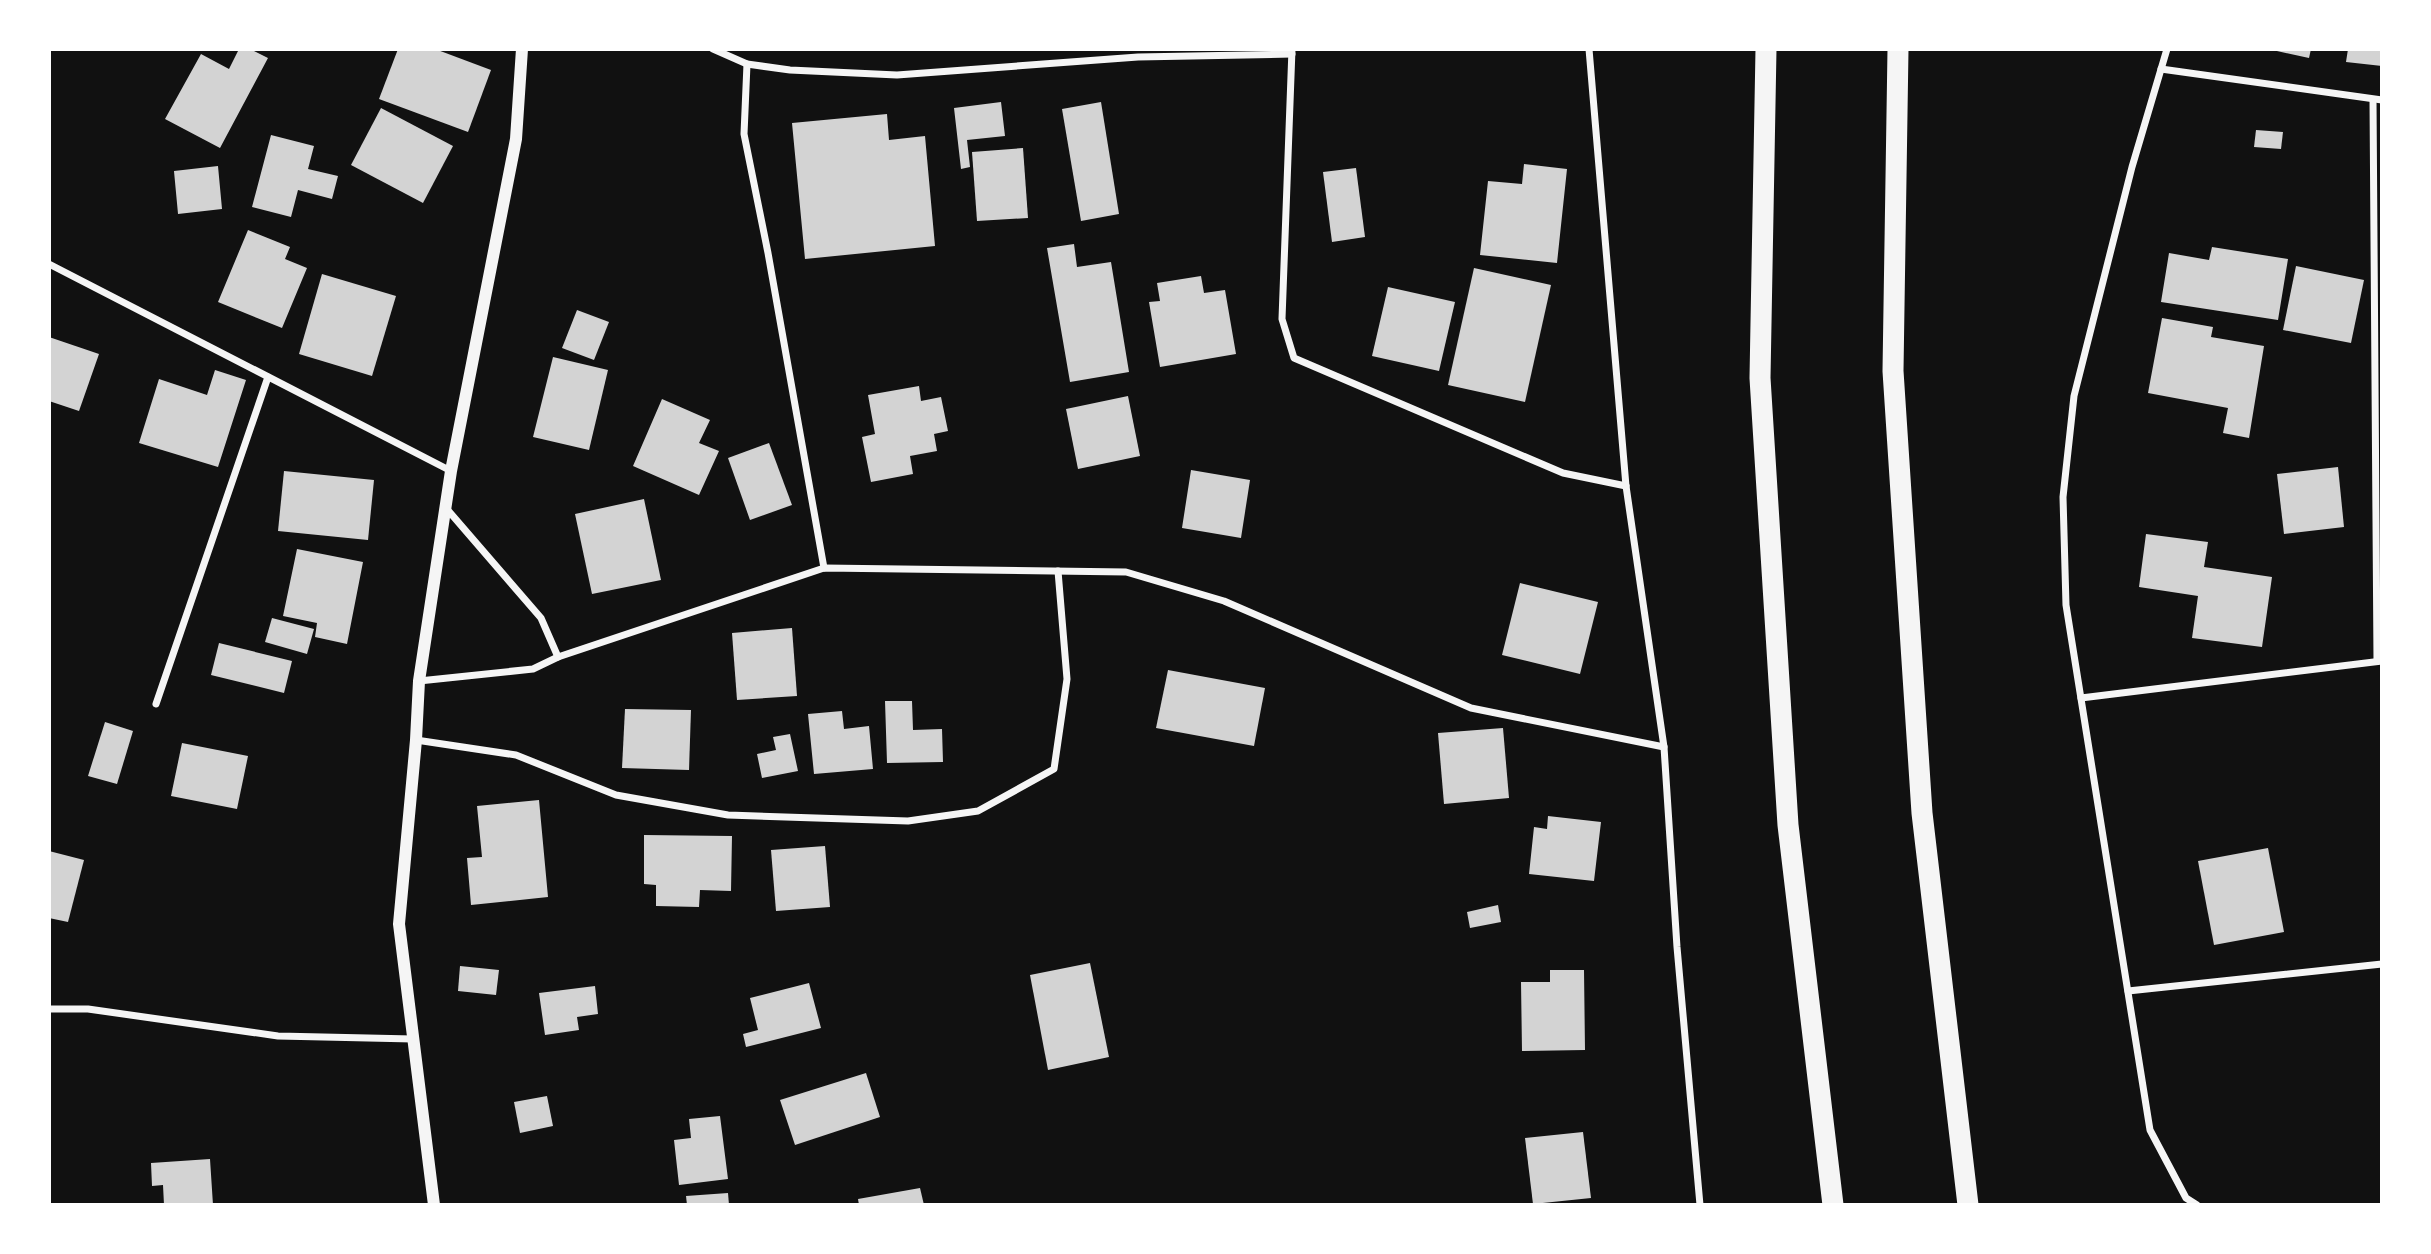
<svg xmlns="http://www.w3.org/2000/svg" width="2431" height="1254" font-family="'Titillium Web',sans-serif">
  <rect width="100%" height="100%" fill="#111"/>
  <g fill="#d3d3d3">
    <path d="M 239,49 L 250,49 L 268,58 L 220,148 L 165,119 L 201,54 L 229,69 Z"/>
    <path d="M 398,49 L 435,49 L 491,70 L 468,132 L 379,99 Z"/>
    <path d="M 2268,49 L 2311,49 L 2309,58 Z"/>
    <path d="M 2348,49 L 2382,49 L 2382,66 L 2346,62 Z"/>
    <path d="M 1001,102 L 1005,136 L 967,140 L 970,167 L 961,169 L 954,108 Z"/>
    <path d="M 1101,102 L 1119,214 L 1081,221 L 1062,109 Z"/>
    <path d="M 381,108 L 453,146 L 423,203 L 351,165 Z"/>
    <path d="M 887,114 L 889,140 L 925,136 L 935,246 L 805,259 L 792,123 Z"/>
    <path d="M 2256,130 L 2283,132 L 2281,149 L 2254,147 Z"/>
    <path d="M 271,135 L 314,146 L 308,169 L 338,176 L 332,199 L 298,190 L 291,217 L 252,207 Z"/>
    <path d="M 1023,148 L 1028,218 L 977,221 L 972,152 Z"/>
    <path d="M 1524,164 L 1567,169 L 1557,263 L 1480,255 L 1488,181 L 1522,184 Z"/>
    <path d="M 218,166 L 222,209 L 178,214 L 174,171 Z"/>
    <path d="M 1356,168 L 1365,237 L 1332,242 L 1323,172 Z"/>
    <path d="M 248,230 L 290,247 L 285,259 L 307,268 L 282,328 L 218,302 Z"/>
    <path d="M 1074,244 L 1077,267 L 1111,262 L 1129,372 L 1070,382 L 1047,248 Z"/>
    <path d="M 2212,247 L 2288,259 L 2278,320 L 2161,302 L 2169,253 L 2209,260 Z"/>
    <path d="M 2296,266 L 2364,280 L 2351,343 L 2283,330 Z"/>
    <path d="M 1474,268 L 1551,285 L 1525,402 L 1448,385 Z"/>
    <path d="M 322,274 L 396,296 L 372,376 L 299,354 Z"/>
    <path d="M 1201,276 L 1204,293 L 1225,290 L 1236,354 L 1160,367 L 1149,302 L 1160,301 L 1157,283 Z"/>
    <path d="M 1388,287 L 1455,302 L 1439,371 L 1372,356 Z"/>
    <path d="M 577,310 L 609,322 L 594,360 L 562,348 Z"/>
    <path d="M 2162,318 L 2213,327 L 2211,337 L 2264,346 L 2249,438 L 2223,433 L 2228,408 L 2148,393 Z"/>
    <path d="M 49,337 L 99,354 L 79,411 L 49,401 Z"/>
    <path d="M 553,357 L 608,370 L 589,450 L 533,437 Z"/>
    <path d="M 215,370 L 246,380 L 218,467 L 139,443 L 159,379 L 207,395 Z"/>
    <path d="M 919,386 L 921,401 L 941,397 L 948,431 L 934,434 L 937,451 L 910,456 L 913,474 L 871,482 L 862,437 L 875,434 L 868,395 Z"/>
    <path d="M 1128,396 L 1140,456 L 1078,469 L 1066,409 Z"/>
    <path d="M 662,399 L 710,420 L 699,443 L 719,451 L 699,495 L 633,466 Z"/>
    <path d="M 769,443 L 792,505 L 750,520 L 728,458 Z"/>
    <path d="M 2338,467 L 2344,527 L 2284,534 L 2277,474 Z"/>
    <path d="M 1191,470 L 1250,480 L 1241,538 L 1182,528 Z"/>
    <path d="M 284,471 L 374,480 L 368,540 L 278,531 Z"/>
    <path d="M 644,499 L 661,580 L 592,594 L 575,514 Z"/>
    <path d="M 2146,534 L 2208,542 L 2204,567 L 2272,577 L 2262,647 L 2192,638 L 2198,596 L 2139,587 Z"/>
    <path d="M 297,549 L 363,562 L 347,644 L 315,637 L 317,623 L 283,616 Z"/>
    <path d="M 1520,583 L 1598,602 L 1580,674 L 1502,655 Z"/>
    <path d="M 272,618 L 314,629 L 307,654 L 265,642 Z"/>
    <path d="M 792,628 L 797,696 L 737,700 L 732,633 Z"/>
    <path d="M 219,643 L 292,661 L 284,693 L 211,675 Z"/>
    <path d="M 1168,670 L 1265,688 L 1254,746 L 1156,728 Z"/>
    <path d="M 885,701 L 912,701 L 913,730 L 942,729 L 943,762 L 887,763 Z"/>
    <path d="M 625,709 L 691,710 L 689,770 L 622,768 Z"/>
    <path d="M 842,711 L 844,729 L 869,726 L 873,769 L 814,774 L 808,714 Z"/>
    <path d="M 105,722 L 133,731 L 117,784 L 88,776 Z"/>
    <path d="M 1503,728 L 1509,798 L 1444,804 L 1438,733 Z"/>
    <path d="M 790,734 L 798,771 L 762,778 L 757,754 L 776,750 L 773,737 Z"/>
    <path d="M 182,743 L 248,756 L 237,809 L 171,796 Z"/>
    <path d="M 539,800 L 548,897 L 471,905 L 467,858 L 482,857 L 477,806 Z"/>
    <path d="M 1548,816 L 1601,822 L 1594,881 L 1529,874 L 1534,827 L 1547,829 Z"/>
    <path d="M 644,835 L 732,836 L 731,891 L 700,890 L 699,907 L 656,906 L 656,885 L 644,884 Z"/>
    <path d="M 825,846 L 830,907 L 776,911 L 771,850 Z"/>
    <path d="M 2268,848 L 2284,932 L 2214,945 L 2198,861 Z"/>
    <path d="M 49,851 L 84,860 L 68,922 L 49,918 Z"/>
    <path d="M 1498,905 L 1501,922 L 1470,928 L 1467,912 Z"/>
    <path d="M 1090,963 L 1109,1057 L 1048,1070 L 1030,975 Z"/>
    <path d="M 460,966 L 499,970 L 496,995 L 458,991 Z"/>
    <path d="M 1550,970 L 1584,970 L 1585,1050 L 1522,1051 L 1521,982 L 1550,982 Z"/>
    <path d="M 809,983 L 821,1028 L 746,1047 L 743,1034 L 758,1030 L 750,998 Z"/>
    <path d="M 595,986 L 598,1014 L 577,1017 L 579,1030 L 545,1035 L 539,993 Z"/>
    <path d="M 866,1073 L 880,1117 L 795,1145 L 780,1100 Z"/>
    <path d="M 547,1096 L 553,1126 L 520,1133 L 514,1102 Z"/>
    <path d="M 720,1116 L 728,1179 L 679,1185 L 674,1140 L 691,1138 L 689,1119 Z"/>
    <path d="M 1583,1132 L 1591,1198 L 1533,1204 L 1525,1138 Z"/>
    <path d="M 210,1159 L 213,1205 L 164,1205 L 163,1185 L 152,1186 L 151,1163 Z"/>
    <path d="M 920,1188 L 924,1205 L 859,1205 L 858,1199 Z"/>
    <path d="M 728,1193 L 729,1205 L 687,1205 L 686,1196 Z"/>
  </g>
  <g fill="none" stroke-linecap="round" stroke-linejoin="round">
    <g stroke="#f5f5f5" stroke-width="7">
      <path d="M 713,49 L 747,64 L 790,70 L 897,75 L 1138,57 L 1292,54"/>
      <path d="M 1292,49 L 1282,319 L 1294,358 L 1563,473 L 1626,486"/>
      <path d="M 1589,49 L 1626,486 L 1664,747 L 1677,947 L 1700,1205"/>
      <path d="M 2167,49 L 2132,167 L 2074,396 L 2063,497 L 2066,605 L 2150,1130 L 2186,1198 L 2197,1205"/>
      <path d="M 747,64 L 744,134 L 768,253 L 824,568"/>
      <path d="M 2161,69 L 2382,100"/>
      <path d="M 2373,100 L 2377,661"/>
      <path d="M 49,264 L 451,471"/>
      <path d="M 446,508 L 541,618 L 558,657"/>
      <path d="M 419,681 L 533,669 L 558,657 L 824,568 L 1126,572 L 1224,601 L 1471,708 L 1664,747"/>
      <path d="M 2081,698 L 2382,661"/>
      <path d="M 156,704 L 268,377"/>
      <path d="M 416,740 L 516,755 L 616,795 L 728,815 L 908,821 L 978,811 L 1054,769 L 1067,679 L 1058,571"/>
      <path d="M 2128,991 L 2382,964"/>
      <path d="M 49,1009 L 88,1009 L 278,1036 L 413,1039"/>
    </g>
    <path stroke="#f5f5f5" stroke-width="12" d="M 434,1205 L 399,924 L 416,740 L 419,681 L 451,471 L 516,139 L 522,49"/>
    <g stroke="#f5f5f5" stroke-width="21">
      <path d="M 1766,49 L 1760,378 L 1788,825 L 1833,1205"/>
      <path d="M 1898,49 L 1893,371 L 1922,813 L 1968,1205"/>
    </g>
  </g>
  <rect width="2431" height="1254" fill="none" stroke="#ffffff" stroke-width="102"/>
</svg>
